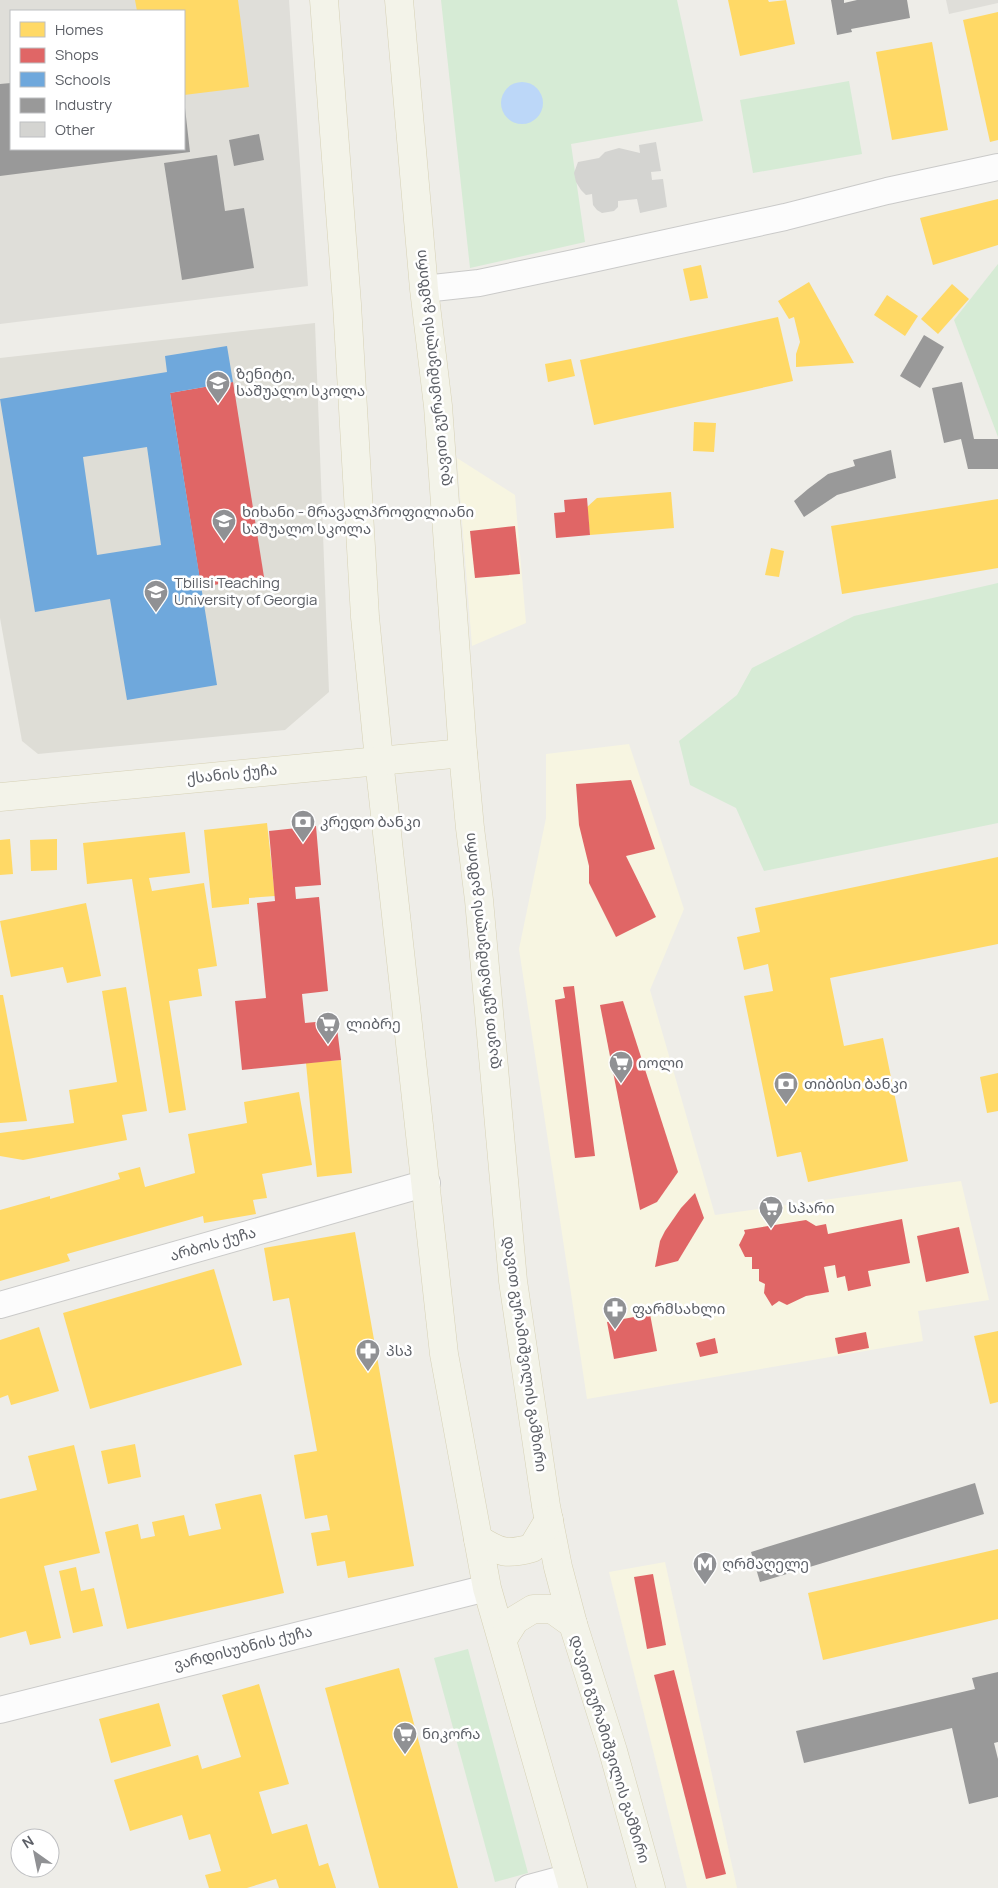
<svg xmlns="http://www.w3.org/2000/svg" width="998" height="1888" font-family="Manrope,'Noto Sans Georgian',sans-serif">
  <rect width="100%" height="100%" fill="#eeede8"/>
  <g fill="#f7f5e1">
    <path d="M 457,458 L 515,495 L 526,623 L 472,646 Z"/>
    <path d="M 629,744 L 684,909 L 650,990 L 715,1215 L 961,1181 L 989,1300 L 918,1311 L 923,1341 L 587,1399 L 519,949 L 546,818 L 546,754 Z"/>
    <path d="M 665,1562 L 737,1888 L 687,1888 L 609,1572 Z"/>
  </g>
  <g fill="#dfded9" fill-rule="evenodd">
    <path d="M 0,0 L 289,0 L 308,286 L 0,324 ZM 11,11 L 184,11 L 184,149 L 11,149 Z"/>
    <path d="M 946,0 L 998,0 L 998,3 L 949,14 Z"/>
  </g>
  <path fill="#deddd6" d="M 315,323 L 329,692 L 285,730 L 38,754 L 22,741 L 0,618 L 0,358 Z"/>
  <g fill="#d6ebd5">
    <path d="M 441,0 L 677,0 L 703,121 L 571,144 L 585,242 L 470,268 Z"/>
    <path d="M 849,81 L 862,154 L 753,173 L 740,100 Z"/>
    <path d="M 998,264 L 998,437 L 954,320 Z"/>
    <path d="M 998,583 L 998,823 L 764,871 L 736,808 L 690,785 L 679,741 L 737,695 L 752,668 L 854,616 Z"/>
    <path d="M 468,1649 L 528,1873 L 495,1882 L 434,1658 Z"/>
  </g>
  <circle fill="#bcd7f8" cx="522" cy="103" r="21"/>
  <g fill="#ffd966">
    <path d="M 135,0 L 238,0 L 249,87 L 184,95 L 184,11 L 137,11 Z"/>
    <path d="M 728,0 L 768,0 L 769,2 L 786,0 L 795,44 L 740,56 Z"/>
    <path d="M 998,12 L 998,140 L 990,142 L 963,20 Z"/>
    <path d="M 932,42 L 948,130 L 892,140 L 876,52 Z"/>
    <path d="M 998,199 L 998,245 L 933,265 L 920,218 Z"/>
    <path d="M 701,265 L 708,298 L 690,301 L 683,269 Z"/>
    <path d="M 809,282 L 854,363 L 796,367 L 796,354 L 800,342 L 794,317 L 789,319 L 778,301 Z"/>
    <path d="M 952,284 L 969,299 L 938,334 L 921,319 Z"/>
    <path d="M 887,295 L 918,316 L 905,336 L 874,315 Z"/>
    <path d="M 778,317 L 793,381 L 594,425 L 580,360 Z"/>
    <path d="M 571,359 L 575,376 L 548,382 L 545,364 Z"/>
    <path d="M 694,422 L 716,423 L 714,452 L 693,451 Z"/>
    <path d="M 671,492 L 674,528 L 590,535 L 587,507 L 597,498 Z"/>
    <path d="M 998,499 L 998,568 L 842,594 L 831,526 Z"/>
    <path d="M 771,548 L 784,551 L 779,577 L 765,575 Z"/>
    <path d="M 267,823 L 275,896 L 249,898 L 249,904 L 212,908 L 204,830 Z"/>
    <path d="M 185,832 L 190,873 L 149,878 L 152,891 L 204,883 L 217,966 L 198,969 L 202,996 L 169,1001 L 186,1110 L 169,1113 L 132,879 L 87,884 L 83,843 Z"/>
    <path d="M 10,839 L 13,874 L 0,875 L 0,840 Z"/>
    <path d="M 57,839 L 57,870 L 31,871 L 30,840 Z"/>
    <path d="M 998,857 L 998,944 L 830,978 L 844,1046 L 883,1038 L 908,1161 L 808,1182 L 801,1152 L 777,1157 L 744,996 L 773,991 L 768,964 L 744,970 L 737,937 L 760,932 L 755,908 Z"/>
    <path d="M 86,903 L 101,976 L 67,983 L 63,967 L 11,977 L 0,921 Z"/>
    <path d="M 126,987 L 147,1111 L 122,1115 L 127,1140 L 23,1160 L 0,1156 L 0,1133 L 74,1123 L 69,1090 L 117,1082 L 102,991 Z"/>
    <path d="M 0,995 L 3,995 L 27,1121 L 0,1123 Z"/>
    <path d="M 341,1060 L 352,1173 L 317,1177 L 306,1063 Z"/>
    <path d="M 998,1073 L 998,1111 L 987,1113 L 980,1077 Z"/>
    <path d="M 299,1092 L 312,1165 L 262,1174 L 267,1198 L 253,1200 L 256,1214 L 204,1223 L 203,1216 L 67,1254 L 70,1261 L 0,1281 L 0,1210 L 50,1196 L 50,1199 L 120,1179 L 118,1173 L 140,1167 L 145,1187 L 195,1173 L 188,1134 L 247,1123 L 244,1102 Z"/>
    <path d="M 355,1232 L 414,1566 L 348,1578 L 345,1561 L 317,1566 L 311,1533 L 330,1530 L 327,1515 L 305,1519 L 294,1455 L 317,1451 L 289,1298 L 273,1301 L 264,1248 Z"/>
    <path d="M 214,1269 L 242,1365 L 90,1409 L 63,1313 Z"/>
    <path d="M 39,1327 L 59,1391 L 11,1405 L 8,1395 L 0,1398 L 0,1340 Z"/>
    <path d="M 998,1331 L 998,1402 L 990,1404 L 974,1336 Z"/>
    <path d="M 135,1444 L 141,1477 L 108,1484 L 101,1451 Z"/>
    <path d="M 74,1445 L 100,1553 L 44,1566 L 61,1638 L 30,1645 L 26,1631 L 0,1638 L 0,1499 L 37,1490 L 28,1456 Z"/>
    <path d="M 261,1494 L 284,1593 L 127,1629 L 105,1532 L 138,1524 L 141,1539 L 155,1536 L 152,1522 L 184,1515 L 189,1536 L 221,1529 L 215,1504 Z"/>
    <path d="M 998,1549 L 998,1619 L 823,1660 L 808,1593 Z"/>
    <path d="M 76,1567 L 81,1591 L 94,1588 L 103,1626 L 73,1633 L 59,1571 Z"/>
    <path d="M 399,1668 L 458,1888 L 379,1888 L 325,1688 Z"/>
    <path d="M 259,1684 L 289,1784 L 259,1792 L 272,1834 L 307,1824 L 319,1866 L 328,1863 L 336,1888 L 279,1888 L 276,1879 L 247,1888 L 209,1888 L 205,1875 L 221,1871 L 210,1834 L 189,1840 L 182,1815 L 130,1831 L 114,1780 L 198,1755 L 202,1769 L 241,1757 L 222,1695 Z"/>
    <path d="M 159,1703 L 171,1746 L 111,1763 L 99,1719 Z"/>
  </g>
  <g fill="#e06666">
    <path d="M 233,382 L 264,577 L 201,587 L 170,393 Z"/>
    <path d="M 587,498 L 590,535 L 556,538 L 554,513 L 565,512 L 564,500 Z"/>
    <path d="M 515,526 L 520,574 L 475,578 L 470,531 Z"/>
    <path d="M 631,780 L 655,849 L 626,856 L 656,917 L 616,937 L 589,883 L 589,866 L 579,825 L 576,784 Z"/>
    <path d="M 316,826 L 321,885 L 295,887 L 296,899 L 319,897 L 328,991 L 302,994 L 305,1023 L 336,1020 L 341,1060 L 242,1070 L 235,1001 L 266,998 L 257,903 L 275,901 L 269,831 Z"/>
    <path d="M 574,986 L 595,1156 L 575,1158 L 555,1000 L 565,998 L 563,987 Z"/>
    <path d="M 623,1001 L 678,1172 L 657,1202 L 640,1210 L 600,1005 Z"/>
    <path d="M 695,1193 L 704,1218 L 678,1261 L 655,1267 L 660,1241 L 665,1231 L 681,1208 Z"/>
    <path d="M 902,1219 L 910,1263 L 868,1271 L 871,1286 L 848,1291 L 845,1276 L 837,1278 L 835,1265 L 824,1267 L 829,1292 L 806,1296 L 787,1305 L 779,1301 L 772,1306 L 764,1293 L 765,1284 L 759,1281 L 759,1269 L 752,1269 L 752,1257 L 745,1257 L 739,1245 L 745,1233 L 744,1230 L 806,1220 L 816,1226 L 826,1224 L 828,1234 Z"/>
    <path d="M 959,1227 L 969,1273 L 926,1282 L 917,1236 Z"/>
    <path d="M 650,1314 L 657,1351 L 614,1359 L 607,1322 Z"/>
    <path d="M 866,1332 L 869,1348 L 838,1354 L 835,1338 Z"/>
    <path d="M 715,1338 L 718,1353 L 700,1357 L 696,1343 Z"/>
    <path d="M 653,1574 L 666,1645 L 647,1649 L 634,1577 Z"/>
    <path d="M 674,1670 L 726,1874 L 706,1879 L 654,1675 Z"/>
  </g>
  <path fill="#6fa8dc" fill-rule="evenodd" d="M 227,346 L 233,382 L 170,393 L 217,685 L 127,700 L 110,599 L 35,612 L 0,399 L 167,372 L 165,356 ZM 147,447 L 161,545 L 97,555 L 83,457 Z"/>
  <g fill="#999">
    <path d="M 831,0 L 844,0 L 844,3 L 857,0 L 907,0 L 910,18 L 851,29 L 852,32 L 837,35 Z"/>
    <path d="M 11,83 L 11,149 L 184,149 L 185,108 L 190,152 L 0,176 L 0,84 Z"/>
    <path d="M 259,134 L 264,160 L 234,166 L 229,140 Z"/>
    <path d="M 217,155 L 225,211 L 244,208 L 254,268 L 182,280 L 164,163 Z"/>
    <path d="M 924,335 L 944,347 L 920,388 L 900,376 Z"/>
    <path d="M 962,382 L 974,439 L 998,439 L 998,469 L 968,469 L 961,439 L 944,443 L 932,388 Z"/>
    <path d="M 891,450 L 896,478 L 837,495 L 804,517 L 794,501 L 808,489 L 828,474 L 855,466 L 853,460 Z"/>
    <path d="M 975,1483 L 984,1514 L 760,1582 L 751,1552 Z"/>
    <path d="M 998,1672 L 998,1742 L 994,1743 L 998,1759 L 998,1797 L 969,1804 L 952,1728 L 804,1763 L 796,1731 L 975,1689 L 972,1678 Z"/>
  </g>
  <path fill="#d4d4d1" d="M 656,142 L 661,171 L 651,172 L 652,180 L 663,179 L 667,207 L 640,213 L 637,199 L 618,201 L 618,207 L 614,211 L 602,213 L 597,210 L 593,205 L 592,194 L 586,195 L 581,190 L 576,182 L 574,173 L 578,162 L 599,158 L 605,152 L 619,148 L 640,153 L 639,145 Z"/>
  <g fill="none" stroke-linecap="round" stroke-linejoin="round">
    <defs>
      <g id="street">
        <path d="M 424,289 L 479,283 L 574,263 L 785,217 L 887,191 L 998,167"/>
        <path d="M 0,1305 L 427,1183"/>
        <path d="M 0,1710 L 487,1588"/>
        <path d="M 529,1888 L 570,1877"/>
      </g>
      <g id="primary">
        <path d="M 324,0 L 347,304 L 365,617 L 379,760 L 444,1354 L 487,1588 L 573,1888"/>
        <path d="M 399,0 L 424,289 L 438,406 L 463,753 L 470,828 L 479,900 L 513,1281 L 546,1506 L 558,1567 L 573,1624 L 613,1751 L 651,1888"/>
        <path d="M 0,797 L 463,753"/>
        <path d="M 478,1539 C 500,1553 507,1555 532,1548 L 549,1520"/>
        <path d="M 503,1639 L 515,1620 L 533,1609 L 552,1609 L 573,1624"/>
      </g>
    </defs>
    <use href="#street" stroke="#cacac9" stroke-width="28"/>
    <use href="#primary" stroke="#d6d1b5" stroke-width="29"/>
    <use href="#street" stroke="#fcfcfc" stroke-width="26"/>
    <use href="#primary" stroke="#f3f3e9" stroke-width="28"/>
  </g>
  <defs>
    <symbol id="school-pin" viewBox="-11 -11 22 30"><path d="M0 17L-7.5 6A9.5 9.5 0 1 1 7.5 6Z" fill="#909194" stroke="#fff"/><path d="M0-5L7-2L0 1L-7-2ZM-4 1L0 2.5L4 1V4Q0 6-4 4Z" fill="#fff"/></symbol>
    <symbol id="university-pin" viewBox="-11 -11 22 30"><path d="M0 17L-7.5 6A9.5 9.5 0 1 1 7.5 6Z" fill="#909194" stroke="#fff"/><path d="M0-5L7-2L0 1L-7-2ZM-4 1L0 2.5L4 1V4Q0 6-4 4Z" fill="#fff"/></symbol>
    <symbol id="bank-pin" viewBox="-11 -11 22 30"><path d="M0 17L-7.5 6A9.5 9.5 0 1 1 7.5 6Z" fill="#909194" stroke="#fff"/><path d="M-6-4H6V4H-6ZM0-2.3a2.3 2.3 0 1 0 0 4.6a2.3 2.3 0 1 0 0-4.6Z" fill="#fff"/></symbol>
    <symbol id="supermarket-pin" viewBox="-11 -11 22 30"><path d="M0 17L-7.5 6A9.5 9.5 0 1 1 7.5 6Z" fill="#909194" stroke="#fff"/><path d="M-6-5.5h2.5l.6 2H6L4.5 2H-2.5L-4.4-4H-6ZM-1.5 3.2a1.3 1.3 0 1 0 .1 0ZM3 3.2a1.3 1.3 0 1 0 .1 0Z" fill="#fff"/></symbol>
    <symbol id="pharmacy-pin" viewBox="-11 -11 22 30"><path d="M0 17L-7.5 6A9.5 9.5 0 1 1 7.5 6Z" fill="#909194" stroke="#fff"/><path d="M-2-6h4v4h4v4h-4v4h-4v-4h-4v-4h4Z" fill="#fff"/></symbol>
    <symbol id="metro-pin" viewBox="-11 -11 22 30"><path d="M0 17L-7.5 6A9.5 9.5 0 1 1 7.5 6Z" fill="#909194" stroke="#fff"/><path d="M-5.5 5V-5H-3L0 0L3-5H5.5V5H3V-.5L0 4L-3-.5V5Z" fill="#fff"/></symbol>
  </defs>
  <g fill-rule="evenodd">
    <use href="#school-pin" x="204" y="369" width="28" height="38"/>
    <use href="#school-pin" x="210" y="507" width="28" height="38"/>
    <use href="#university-pin" x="142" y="578" width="28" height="38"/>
    <use href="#bank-pin" x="289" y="808" width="28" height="38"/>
    <use href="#supermarket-pin" x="314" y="1010" width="28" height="38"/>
    <use href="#supermarket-pin" x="607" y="1049" width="28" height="38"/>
    <use href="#bank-pin" x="772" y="1070" width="28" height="38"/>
    <use href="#supermarket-pin" x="757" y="1194" width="28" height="38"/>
    <use href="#pharmacy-pin" x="601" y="1295" width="28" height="38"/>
    <use href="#pharmacy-pin" x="354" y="1337" width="28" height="38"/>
    <use href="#metro-pin" x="691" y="1550" width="28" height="38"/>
    <use href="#supermarket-pin" x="391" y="1720" width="28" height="38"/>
  </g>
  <g text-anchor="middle" stroke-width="5" stroke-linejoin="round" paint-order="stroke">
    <g font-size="15" fill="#5d6067" stroke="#fff">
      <text transform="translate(433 368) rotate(-96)" y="5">დავით გურამიშვილის გამზირი</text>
      <text transform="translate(232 774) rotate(-6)" y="5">ქსანის ქუჩა</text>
      <text transform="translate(482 951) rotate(-96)" y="5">დავით გურამიშვილის გამზირი</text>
      <text transform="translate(213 1244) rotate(-16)" y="5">არბოს ქუჩა</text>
      <text transform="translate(525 1354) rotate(82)" y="5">დავით გურამიშვილის გამზირი</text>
      <text transform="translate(243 1648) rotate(-14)" y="5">ვარდისუბნის ქუჩა</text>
      <text transform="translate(610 1749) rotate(73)" y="5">დავით გურამიშვილის გამზირი</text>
    </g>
    <g font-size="15" fill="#5d6067" stroke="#fff" text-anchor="start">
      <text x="236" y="379">ზენიტი,<tspan x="236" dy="17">საშუალო სკოლა</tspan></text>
      <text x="242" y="517">ხიხანი - მრავალპროფილიანი<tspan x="242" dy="17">საშუალო სკოლა</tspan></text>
      <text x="174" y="588">Tbilisi Teaching<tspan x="174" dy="17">University of Georgia</tspan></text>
      <text x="320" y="827">კრედო ბანკი</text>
      <text x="346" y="1029">ლიბრე</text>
      <text x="638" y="1068">იოლი</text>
      <text x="804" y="1089">თიბისი ბანკი</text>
      <text x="788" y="1213">სპარი</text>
      <text x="632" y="1314">ფარმსახლი</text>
      <text x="386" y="1356">პსპ</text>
      <text x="722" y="1569">ღრმაღელე</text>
      <text x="422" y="1739">ნიკორა</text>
    </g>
  </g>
  <rect x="10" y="10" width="175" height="140" fill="#ffffff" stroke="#bebfc2"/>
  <rect x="20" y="22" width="25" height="15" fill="#ffd966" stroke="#bebfc2"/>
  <text x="55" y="35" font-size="15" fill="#5d6067">Homes</text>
  <rect x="20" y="48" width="25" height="15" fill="#e06666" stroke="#bebfc2"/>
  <text x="55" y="60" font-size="15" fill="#5d6067">Shops</text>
  <rect x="20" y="72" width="25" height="15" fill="#6fa8dc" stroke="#bebfc2"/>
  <text x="55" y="85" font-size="15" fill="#5d6067">Schools</text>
  <rect x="20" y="98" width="25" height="15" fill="#999999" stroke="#bebfc2"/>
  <text x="55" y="110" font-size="15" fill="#5d6067">Industry</text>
  <rect x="20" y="122" width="25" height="15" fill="#d4d4d1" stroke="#bebfc2"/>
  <text x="55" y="135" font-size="15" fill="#5d6067">Other</text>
  <g transform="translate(35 1853) rotate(327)"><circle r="24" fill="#ffffff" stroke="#bebfc2"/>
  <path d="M0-4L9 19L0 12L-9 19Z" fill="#909194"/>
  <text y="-8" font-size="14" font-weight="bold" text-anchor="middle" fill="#5d6067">N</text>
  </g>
</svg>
